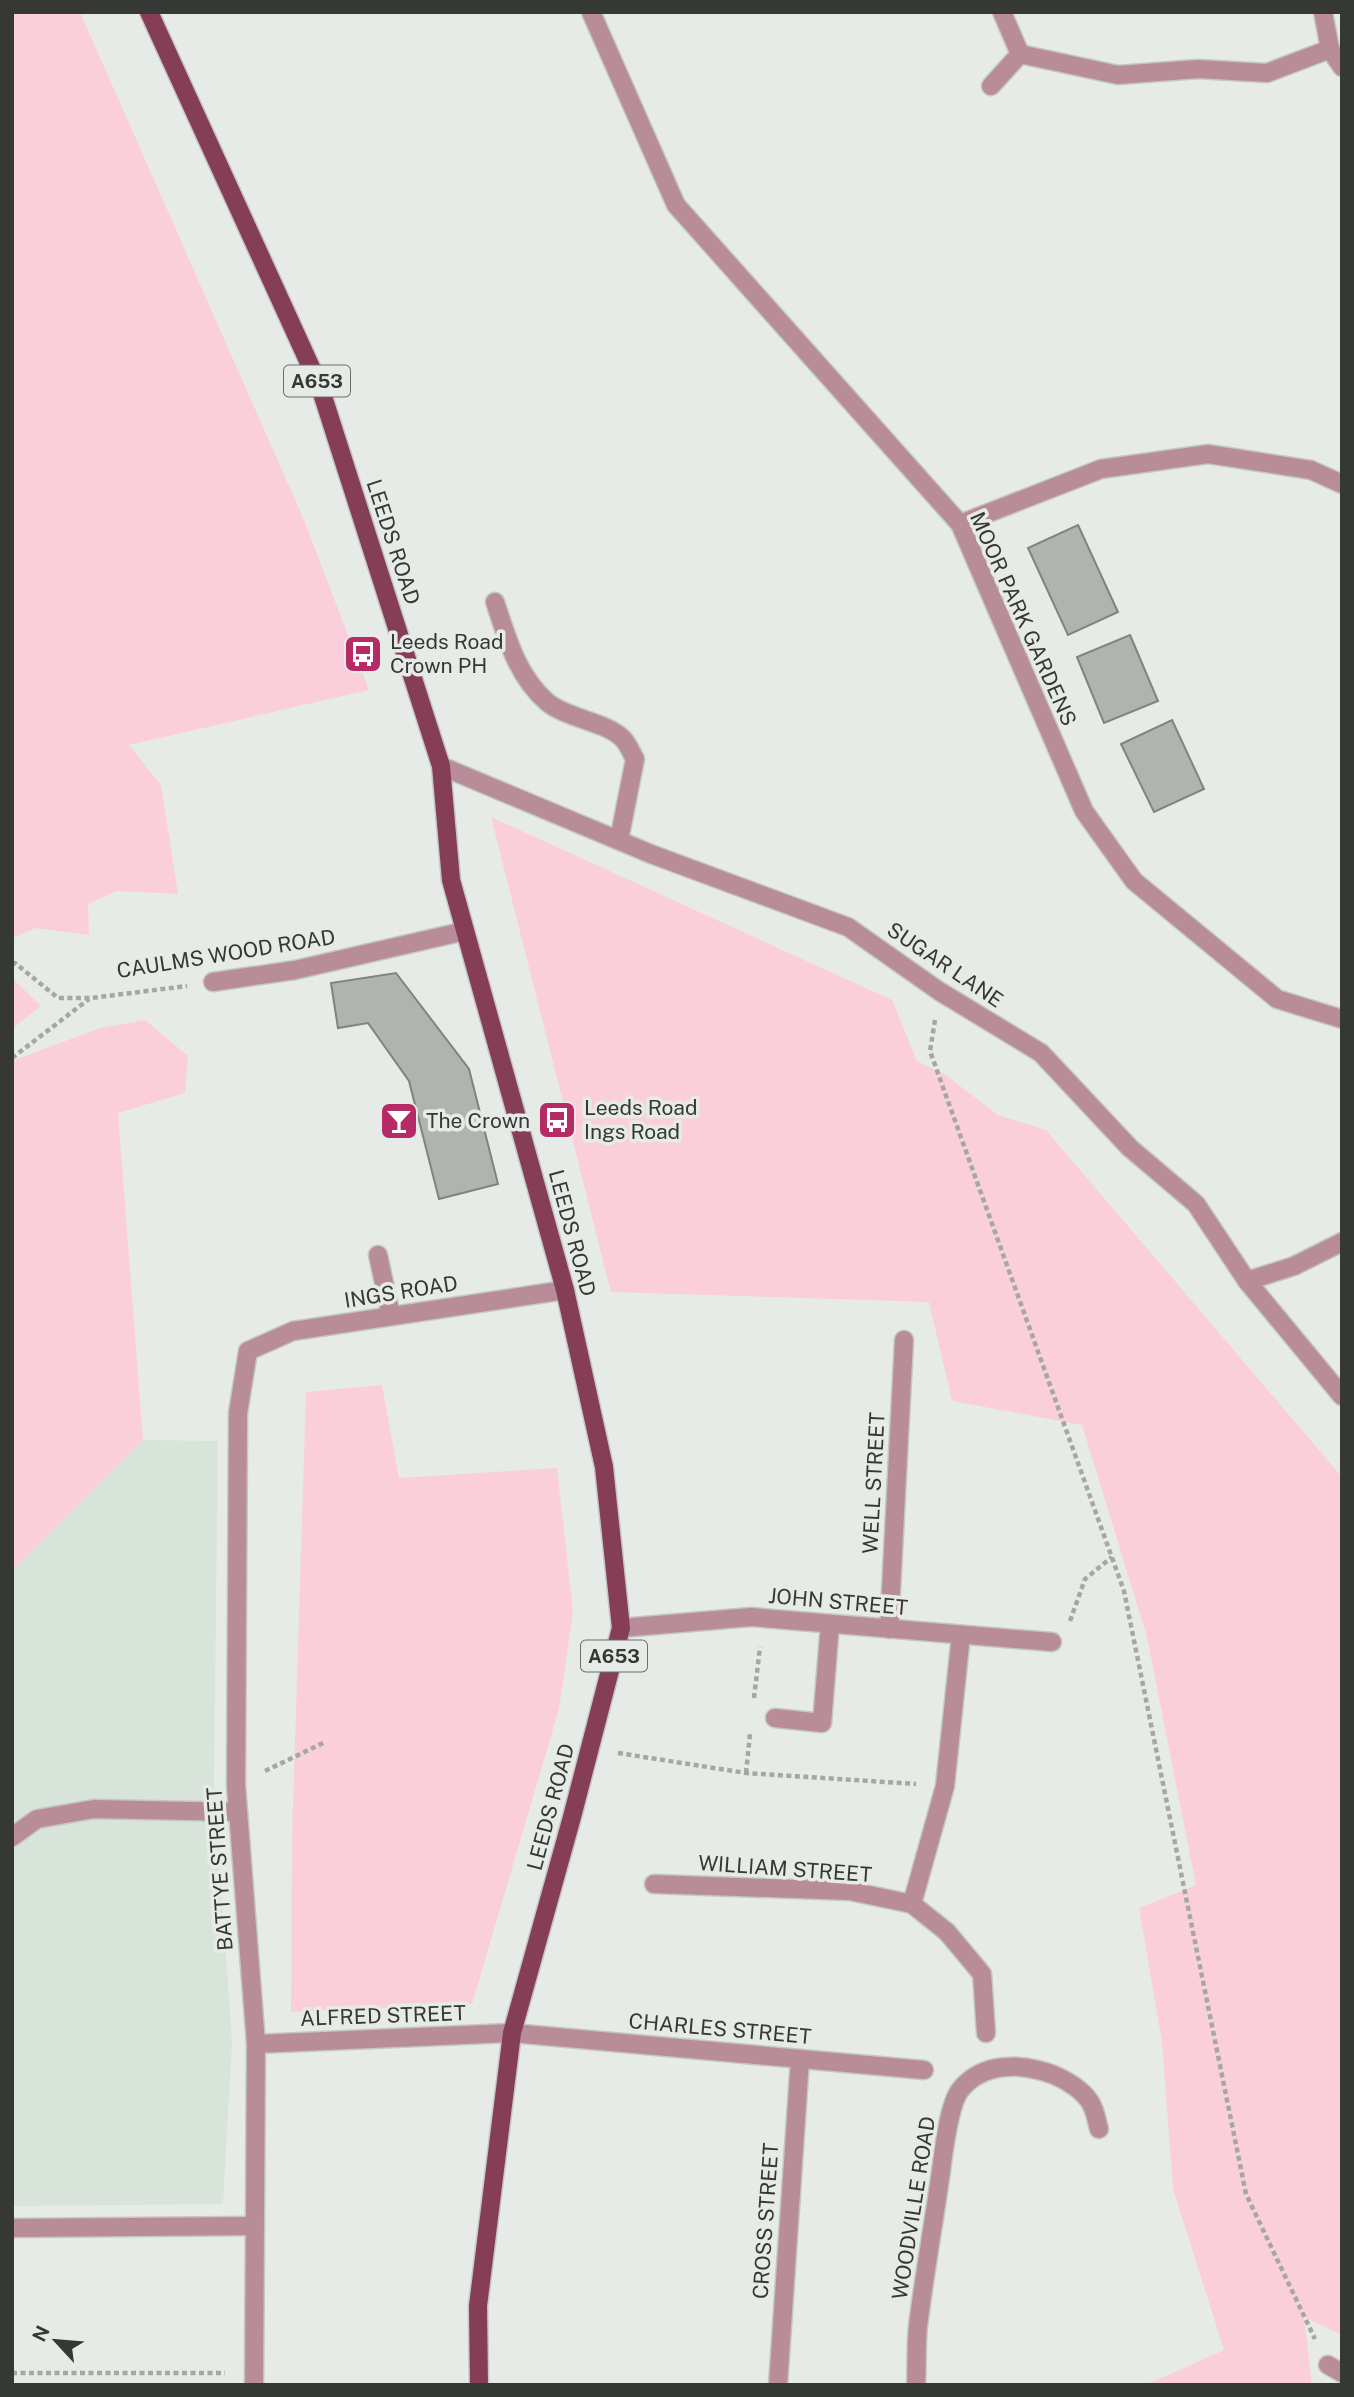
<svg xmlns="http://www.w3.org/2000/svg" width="1354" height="2397" font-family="'Public Sans',sans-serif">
  <rect width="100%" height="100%" fill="#e7ebe7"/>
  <path fill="#d8e3d9" d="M 143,1440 L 218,1441 L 214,1780 L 232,2042 L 223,2204 L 12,2206 L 12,1571 Z"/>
  <g fill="#facfdb">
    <path d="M 12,12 L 80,12 L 304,520 L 369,690 L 129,745 L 161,785 L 178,894 L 116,891 L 88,904 L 89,935 L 36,928 L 12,938 Z"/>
    <path d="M 491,817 L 892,1000 L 917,1061 L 947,1076 L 998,1115 L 1046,1130 L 1342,1477 L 1342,2335 L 1304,2317 L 1312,2385 L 1146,2385 L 1224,2350 L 1173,2189 L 1162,2042 L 1139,1908 L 1196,1885 L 1147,1637 L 1082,1425 L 952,1401 L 929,1302 L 611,1292 Z"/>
    <path d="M 12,978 L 41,1006 L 12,1029 Z"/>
    <path d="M 145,1020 L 188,1056 L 185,1093 L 118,1113 L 143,1440 L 12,1571 L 12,1061 L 100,1028 Z"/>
    <path d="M 382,1385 L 399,1478 L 557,1468 L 573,1612 L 559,1709 L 472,2004 L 291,2012 L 292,1838 L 306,1392 Z"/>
  </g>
  <g fill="#b0b4b0" stroke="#7f8480" stroke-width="2">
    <path d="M 1078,525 L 1118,612 L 1068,635 L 1028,548 Z"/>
    <path d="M 1130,635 L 1158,701 L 1104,723 L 1077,657 Z"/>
    <path d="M 1172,720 L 1204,789 L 1154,812 L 1121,744 Z"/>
    <path d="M 396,973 L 469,1069 L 498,1184 L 439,1199 L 409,1081 L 368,1023 L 338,1028 L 331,983 Z"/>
  </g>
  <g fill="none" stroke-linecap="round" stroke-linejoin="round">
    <defs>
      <g id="minor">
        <path d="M 591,12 L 676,205 L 960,524 L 1084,811 L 1134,881 L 1277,999 L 1342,1019"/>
        <path d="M 1323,12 L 1330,49 L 1342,67"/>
        <path d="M 1020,54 L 1118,75 L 1198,69 L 1267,73 L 1330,49"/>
        <path d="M 991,86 L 1020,54 L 1002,12"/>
        <path d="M 960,524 L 1101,469 L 1208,454 L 1311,470 L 1342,484"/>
        <path d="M 495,602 C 507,638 517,676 547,702 C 567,719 609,722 624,740 C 629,746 632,754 635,759 L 619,840"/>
        <path d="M 441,766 L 651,854 L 848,927 L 939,991 L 1041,1053 L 1130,1148 L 1196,1204 L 1247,1281 L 1294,1266 L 1342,1242"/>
        <path d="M 213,982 L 295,970 L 465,931"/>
        <path d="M 378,1255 L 391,1316"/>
        <path d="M 1247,1281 L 1342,1396"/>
        <path d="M 621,1628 L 751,1617 L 1052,1642"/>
        <path d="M 889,1629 L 904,1340"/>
        <path d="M 775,1718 L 822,1723 L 830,1624"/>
        <path d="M 12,1837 L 37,1819 L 94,1809 L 238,1812"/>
        <path d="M 654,1884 L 850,1891 L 912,1904 L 947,1932 L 982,1974 L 986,2033"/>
        <path d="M 912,1904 L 945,1786 L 961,1635"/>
        <path d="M 256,2044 L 512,2033 L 924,2070"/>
        <path d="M 12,2228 L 255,2226"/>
        <path d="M 1328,2365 L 1342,2373"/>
        <path d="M 254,2385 L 256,2044 L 236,1785 L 238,1413 L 248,1351 L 293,1331 L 565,1290"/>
        <path d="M 778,2385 L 800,2059"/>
        <path d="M 916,2385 C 917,2365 916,2345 918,2326 C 924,2277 933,2227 940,2178 C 943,2157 948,2106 960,2090 C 979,2066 1010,2063 1038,2070 C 1057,2074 1086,2089 1093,2108 C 1096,2115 1097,2122 1099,2129"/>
      </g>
      <path id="major" d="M 149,12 L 320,387 L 441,766 L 451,880 L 565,1290 L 604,1467 L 621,1628 L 572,1817 L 512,2033 L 478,2306 L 479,2385"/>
    </defs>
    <use href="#minor" stroke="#c4c7c4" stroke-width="21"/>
    <use href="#major" stroke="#c4c7c4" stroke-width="21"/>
    <g stroke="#a4a7a4" stroke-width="4.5" stroke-dasharray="5 3.5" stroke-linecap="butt">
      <path d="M 12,964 L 15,963 L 58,998 L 91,998 L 187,986"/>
      <path d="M 935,1020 L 930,1051 L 1124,1591 L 1246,2194 L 1315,2339"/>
      <path d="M 12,1058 L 89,999"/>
      <path d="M 1070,1621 L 1085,1579 L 1112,1557"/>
      <path d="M 754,1698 L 760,1647"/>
      <path d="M 618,1753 L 746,1773 L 916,1784"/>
      <path d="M 265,1771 L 323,1743"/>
      <path d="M 746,1773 L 750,1734"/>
      <path d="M 12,2373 L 225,2373"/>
    </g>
    <use href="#minor" stroke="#b88d99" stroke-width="18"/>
    <use href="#major" stroke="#863e57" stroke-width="18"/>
  </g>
  <defs>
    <symbol id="bus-square" viewBox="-11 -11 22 22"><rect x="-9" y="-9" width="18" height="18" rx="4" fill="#b62b66" stroke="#e7ebe7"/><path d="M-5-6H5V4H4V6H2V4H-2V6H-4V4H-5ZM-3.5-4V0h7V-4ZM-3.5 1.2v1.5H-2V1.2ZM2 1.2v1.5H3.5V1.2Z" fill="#fff"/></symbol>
    <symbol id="bar-square" viewBox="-11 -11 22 22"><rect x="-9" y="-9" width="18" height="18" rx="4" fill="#b62b66" stroke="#e7ebe7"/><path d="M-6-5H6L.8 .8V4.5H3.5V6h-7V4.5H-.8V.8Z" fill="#fff"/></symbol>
  </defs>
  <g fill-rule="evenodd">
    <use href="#bus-square" x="341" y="632" width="44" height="44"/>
    <use href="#bus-square" x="535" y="1098" width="44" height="44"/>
    <use href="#bar-square" x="377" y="1099" width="44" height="44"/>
  </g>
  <g text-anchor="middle" stroke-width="7" stroke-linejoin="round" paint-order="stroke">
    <g fill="#e7ebe7" stroke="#6b6e6b" stroke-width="2">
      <rect x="284" y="365.5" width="66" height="31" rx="5"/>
      <rect x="581" y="1640.5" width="66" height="31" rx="5"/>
    </g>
    <g font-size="19" font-weight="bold" fill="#363836">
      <text x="317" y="388">A653</text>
      <text x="614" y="1663">A653</text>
    </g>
    <g font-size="21" fill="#363836" stroke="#e7ebe7">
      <text transform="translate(393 542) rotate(72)" y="7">LEEDS ROAD</text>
      <text transform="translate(1023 619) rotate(66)" y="7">MOOR PARK GARDENS</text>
      <text transform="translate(226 954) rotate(-9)" y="7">CAULMS WOOD ROAD</text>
      <text transform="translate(945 965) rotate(34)" y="7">SUGAR LANE</text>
      <text transform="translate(572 1233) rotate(75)" y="7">LEEDS ROAD</text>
      <text transform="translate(401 1292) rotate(-9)" y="7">INGS ROAD</text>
      <text transform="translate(874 1483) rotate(-87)" y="7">WELL STREET</text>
      <text transform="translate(838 1602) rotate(5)" y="7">JOHN STREET</text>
      <text transform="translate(551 1807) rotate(-75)" y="7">LEEDS ROAD</text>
      <text transform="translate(220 1869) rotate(-94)" y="7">BATTYE STREET</text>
      <text transform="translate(785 1869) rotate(4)" y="7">WILLIAM STREET</text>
      <text transform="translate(383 2016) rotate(-2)" y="7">ALFRED STREET</text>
      <text transform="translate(720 2029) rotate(5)" y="7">CHARLES STREET</text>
      <text transform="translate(914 2208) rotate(-81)" y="7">WOODVILLE ROAD</text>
      <text transform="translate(766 2221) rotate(-86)" y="7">CROSS STREET</text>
    </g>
    <g font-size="21" fill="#363836" stroke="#e7ebe7" text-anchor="start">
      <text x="390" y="649">Leeds Road<tspan x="390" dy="24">Crown PH</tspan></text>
      <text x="584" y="1115">Leeds Road<tspan x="584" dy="24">Ings Road</tspan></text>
      <text x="426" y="1128">The Crown</text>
    </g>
  </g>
  <rect width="1354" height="2397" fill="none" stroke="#363836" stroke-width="28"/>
  <g transform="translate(56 2341) rotate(296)" stroke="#e7ebe7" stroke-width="5" paint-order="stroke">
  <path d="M0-5L12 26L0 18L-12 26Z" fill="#363836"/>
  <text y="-10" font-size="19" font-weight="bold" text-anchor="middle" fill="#363836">N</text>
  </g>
</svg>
